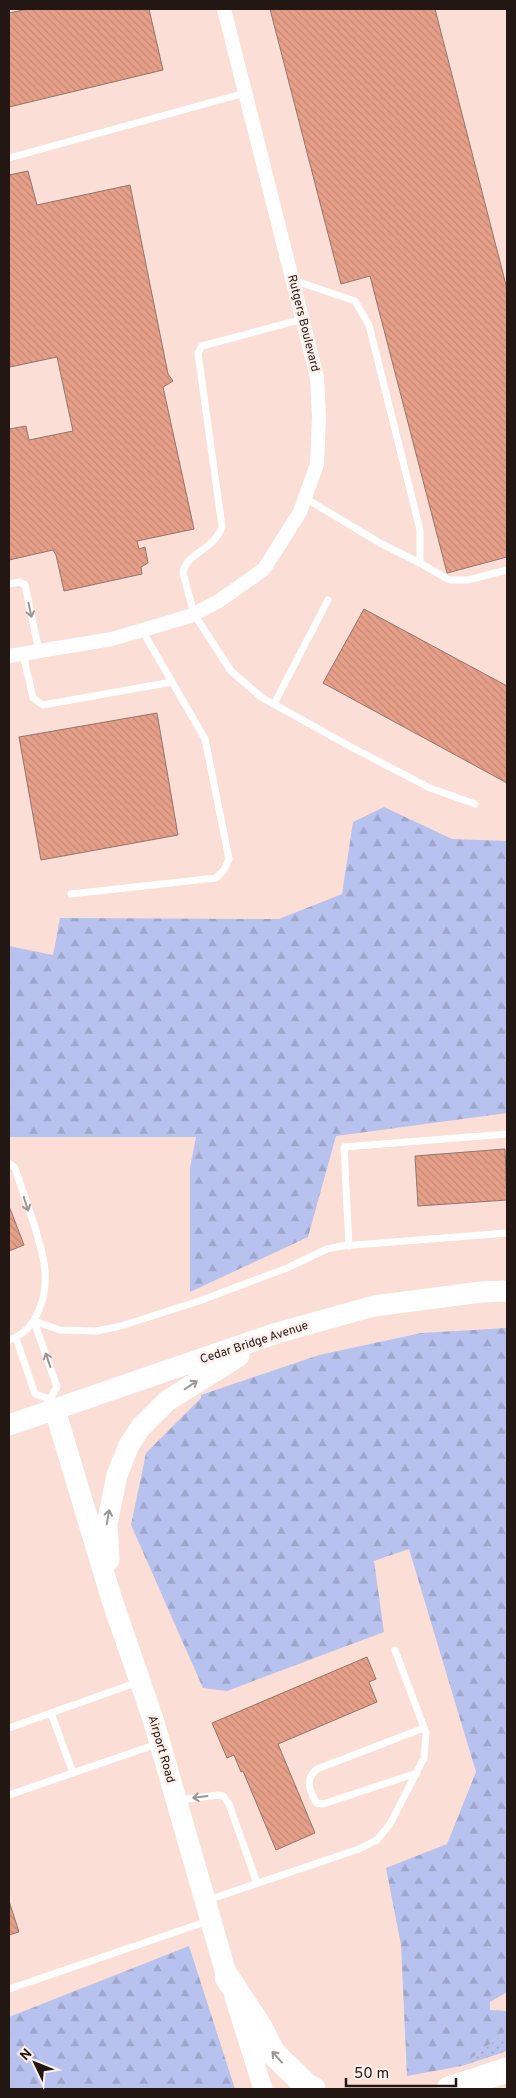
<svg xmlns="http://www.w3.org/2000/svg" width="516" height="2098" font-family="Overpass,sans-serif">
  <defs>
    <pattern id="green-dots" width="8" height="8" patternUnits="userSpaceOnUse" patternTransform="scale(1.25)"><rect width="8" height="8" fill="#b8c2ee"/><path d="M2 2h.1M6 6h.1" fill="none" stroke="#9ea6cb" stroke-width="1.8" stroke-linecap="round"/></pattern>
    <pattern id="forest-firs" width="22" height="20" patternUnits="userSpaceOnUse" patternTransform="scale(1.25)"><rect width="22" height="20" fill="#b8c2ee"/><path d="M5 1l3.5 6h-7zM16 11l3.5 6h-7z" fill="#9ea6cb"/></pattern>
    <pattern id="building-back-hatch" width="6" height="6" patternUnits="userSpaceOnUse" patternTransform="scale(1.25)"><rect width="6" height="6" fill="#e69f88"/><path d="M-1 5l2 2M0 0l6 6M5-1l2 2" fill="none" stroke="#c58874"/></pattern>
  </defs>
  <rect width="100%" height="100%" fill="#fbdfd6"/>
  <path fill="url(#green-dots)" d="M 507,2030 L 507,2051 L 462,2066 Z"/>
  <g fill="url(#forest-firs)">
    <path d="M 384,807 L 452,839 L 507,841 L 507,1113 L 336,1136 L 308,1237 L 190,1292 L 190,1168 L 196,1137 L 9,1137 L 9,946 L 53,955 L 60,918 L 279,919 L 342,894 L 353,822 Z"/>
    <path d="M 507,1328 L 507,1992 L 490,2002 L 490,2010 L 507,2011 L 507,2030 L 462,2066 L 407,2076 L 401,1945 L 386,1868 L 447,1844 L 476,1772 L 409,1549 L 374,1561 L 384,1632 L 227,1691 L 203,1688 L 131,1525 L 146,1453 L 201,1398 L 201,1395 L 319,1355 L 421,1333 Z"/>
    <path d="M 189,1946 L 235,2089 L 9,2089 L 9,2017 Z"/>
  </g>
  <g fill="url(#building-back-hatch)" stroke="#93756b">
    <path d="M 28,9 L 149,9 L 163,70 L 9,107 L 9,13 Z"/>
    <path d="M 270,9 L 435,9 L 507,289 L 507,557 L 447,573 L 370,276 L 341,284 Z"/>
    <path d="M 28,171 L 37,205 L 130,185 L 168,374 L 173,381 L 163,387 L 194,529 L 137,541 L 139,549 L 145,547 L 148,563 L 141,567 L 142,574 L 64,591 L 56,555 L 53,550 L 9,560 L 9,429 L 26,426 L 29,440 L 73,431 L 57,357 L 10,367 L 9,360 L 9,175 Z"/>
    <path d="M 364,609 L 507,686 L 507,783 L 323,683 Z"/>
    <path d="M 157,713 L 178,835 L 41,860 L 19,737 Z"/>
    <path d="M 505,1149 L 507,1200 L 418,1206 L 415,1156 Z"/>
    <path d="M 9,1206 L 24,1245 L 9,1251 Z"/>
    <path d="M 367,1657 L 376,1679 L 369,1682 L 377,1702 L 278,1744 L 315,1833 L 276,1850 L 243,1771 L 241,1772 L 234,1755 L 227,1758 L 212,1723 Z"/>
    <path d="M 9,1901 L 19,1932 L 9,1935 Z"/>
  </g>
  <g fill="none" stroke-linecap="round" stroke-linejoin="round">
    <g stroke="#fff" stroke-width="7">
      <path d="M 9,158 L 245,93"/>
      <path d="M 293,280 L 355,301 L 369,325 L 420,530 L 420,563"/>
      <path d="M 303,319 L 202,346 L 198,353 L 222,527 C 214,550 185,554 183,573 L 194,614 L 231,671 L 261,697 L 353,748 L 430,788 L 475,804"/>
      <path d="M 305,498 L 380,543 L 420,563 L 449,580 L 468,580 L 507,570"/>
      <path d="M 9,584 L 19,582 L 25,585 L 39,651"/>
      <path d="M 23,654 L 33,698 L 43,705 L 172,682"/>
      <path d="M 274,704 L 328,600"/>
      <path d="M 71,894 L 216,878 L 224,870 L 229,859 L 205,739 L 142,630"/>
      <path d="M 9,1163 L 15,1168 C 24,1197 42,1241 45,1271 C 47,1297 37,1331 9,1340"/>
      <path d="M 349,1246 L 344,1147 L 507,1134"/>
      <path d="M 34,1321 L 60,1330 L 97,1331 L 121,1326 L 199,1301 L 287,1268 L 327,1249 L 342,1246 L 507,1233"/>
      <path d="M 34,1321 L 57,1387 L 50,1399"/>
      <path d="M 16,1338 L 35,1394 L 50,1399"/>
      <path d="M 51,1713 L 73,1773"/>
      <path d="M 9,1728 L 138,1682"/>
      <path d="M 417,1773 L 323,1804 L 316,1803 C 310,1790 304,1780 317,1769 L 424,1728"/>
      <path d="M 9,1795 L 157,1744"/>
      <path d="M 180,1800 L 218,1795 L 223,1796 L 229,1804 L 257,1883"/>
      <path d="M 208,1900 L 359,1849 L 377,1840 L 390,1824 L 424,1758 L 426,1733 L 395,1650"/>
      <path d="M 9,1989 L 208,1921"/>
    </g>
    <path stroke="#fff" stroke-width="14" d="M 9,656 L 112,639 L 190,616 L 219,601 L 264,569 L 300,512 L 317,464 L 319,417 L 317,377 L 224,9"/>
    <path stroke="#fff" stroke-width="19" d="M 234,1997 L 263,2089"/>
    <g stroke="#fff" stroke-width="21">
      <path d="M 55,1410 L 112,1600 L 153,1719 L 227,1977"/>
      <path d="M 9,1425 L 277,1333 L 374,1306 L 481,1292 L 507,1291"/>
      <path d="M 109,1560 L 107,1524 L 117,1475 L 129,1445 L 141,1427 L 167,1401 L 239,1356"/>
    </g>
    <g stroke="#fff" stroke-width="25">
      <path d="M 227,1977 L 261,2029 L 273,2053 L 307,2086 L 313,2089"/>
      <path d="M 449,2089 L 507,2070"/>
    </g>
  </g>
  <defs><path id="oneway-shaft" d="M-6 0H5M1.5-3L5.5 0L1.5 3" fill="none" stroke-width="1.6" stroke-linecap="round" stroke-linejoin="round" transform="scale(1.25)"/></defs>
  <g stroke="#9c9795">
    <use href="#oneway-shaft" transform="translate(30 610) rotate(78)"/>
    <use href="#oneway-shaft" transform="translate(26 1204) rotate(72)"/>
    <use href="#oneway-shaft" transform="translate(48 1360) rotate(-109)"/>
    <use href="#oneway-shaft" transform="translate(191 1385) rotate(-33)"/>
    <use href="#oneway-shaft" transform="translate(108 1517) rotate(-80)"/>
    <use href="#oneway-shaft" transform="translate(200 1797) rotate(173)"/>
    <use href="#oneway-shaft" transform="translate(277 2057) rotate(-132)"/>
  </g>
  <g text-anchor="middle" stroke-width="5" stroke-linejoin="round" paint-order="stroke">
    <g font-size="12" fill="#231713" stroke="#fef0eb">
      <text transform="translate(304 323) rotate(76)" y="4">Rutgers Boulevard</text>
      <text transform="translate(254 1342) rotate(-18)" y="4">Cedar Bridge Avenue</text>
      <text transform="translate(162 1749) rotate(74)" y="4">Airport Road</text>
    </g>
  </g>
  <rect width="516" height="2098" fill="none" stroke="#231713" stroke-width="20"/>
  <g transform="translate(35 2063) rotate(313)" stroke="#fef0eb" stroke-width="4" paint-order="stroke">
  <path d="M0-4L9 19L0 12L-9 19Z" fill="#231713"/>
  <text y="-8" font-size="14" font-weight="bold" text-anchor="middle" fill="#231713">N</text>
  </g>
  <path d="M346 2078v8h110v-8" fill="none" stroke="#231713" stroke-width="2.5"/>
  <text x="354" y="2078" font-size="15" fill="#231713" stroke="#fef0eb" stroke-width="4" paint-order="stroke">50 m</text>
</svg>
